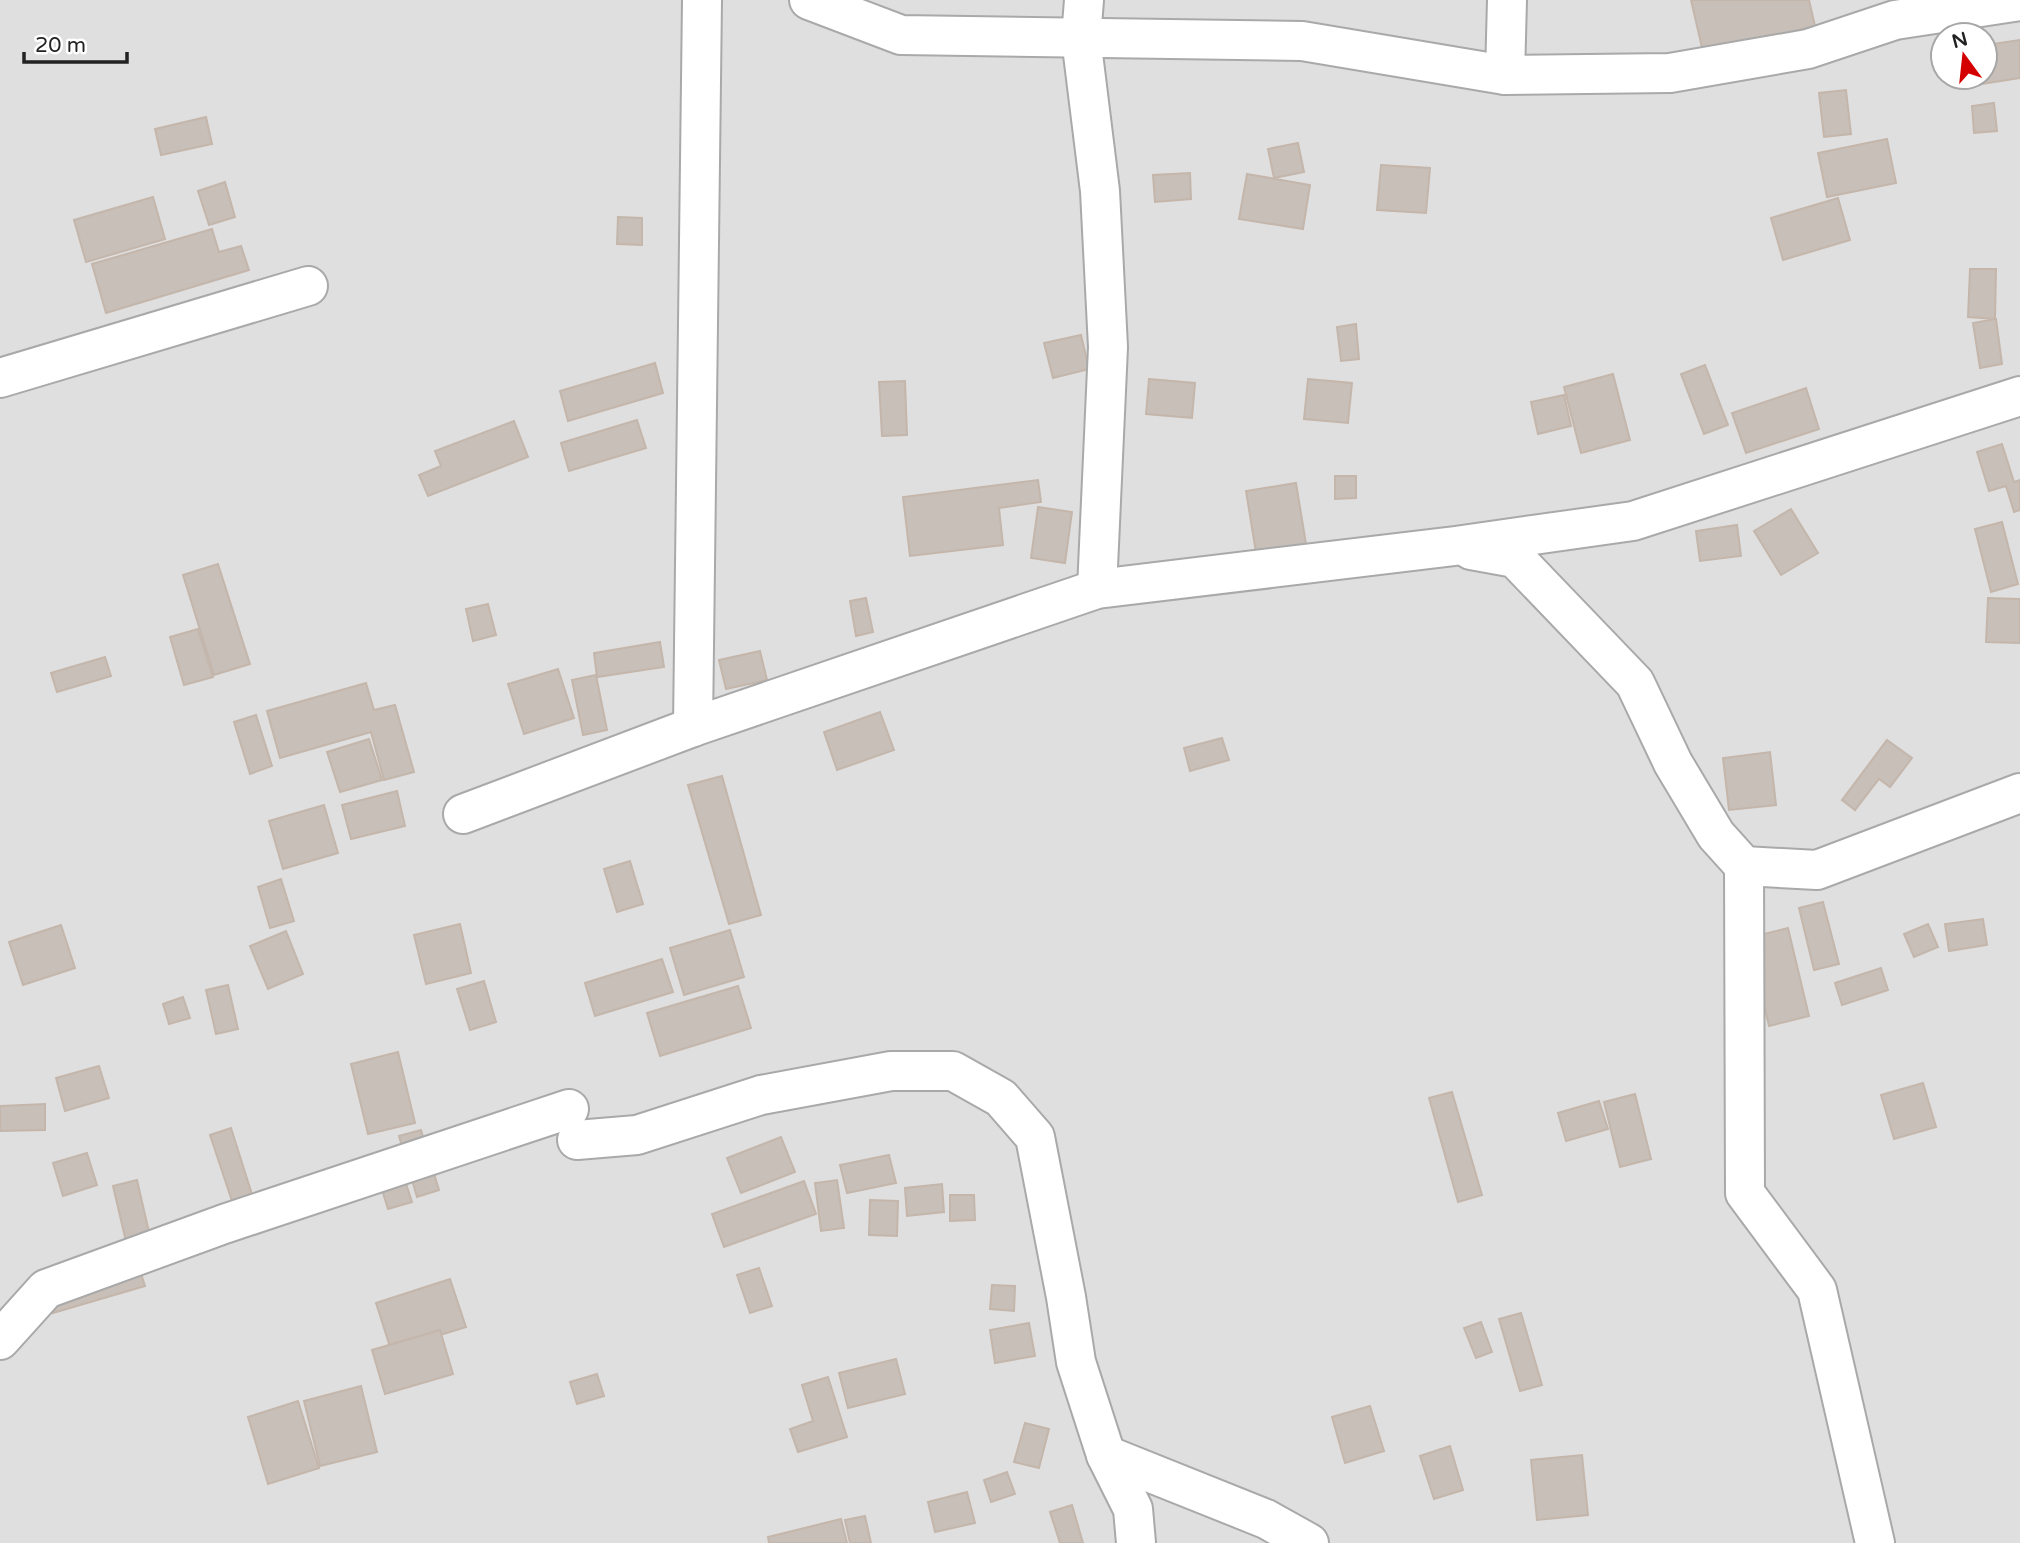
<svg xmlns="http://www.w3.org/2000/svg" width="2020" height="1543" font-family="'Varela Round',sans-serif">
  <rect width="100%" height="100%" fill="#f2efe9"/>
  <path fill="#e0dfdf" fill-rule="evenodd" d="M 0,0 L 2020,0 L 2020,1543 L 0,1543 ZM 1943,35 L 1985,35 L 1985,77 L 1943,77 Z"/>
  <g fill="#c7bfb8" stroke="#c4b6ab" stroke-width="2">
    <path d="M 1691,0 L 1809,0 L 1815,26 L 1703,52 Z"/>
    <path d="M 2020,40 L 2020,78 L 1975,85 L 1974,77 L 1985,77 L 1985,45 Z"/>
    <path d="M 1846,90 L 1851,134 L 1824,137 L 1819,93 Z"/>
    <path d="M 1994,103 L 1997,131 L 1974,133 L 1972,106 Z"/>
    <path d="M 206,117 L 212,144 L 161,155 L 155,129 Z"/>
    <path d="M 1887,139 L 1896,183 L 1827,197 L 1818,153 Z"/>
    <path d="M 1298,143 L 1304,172 L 1274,178 L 1268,149 Z"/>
    <path d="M 1381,165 L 1430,168 L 1426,213 L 1377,210 Z"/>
    <path d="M 1190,173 L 1191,199 L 1155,202 L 1153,175 Z"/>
    <path d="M 1247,174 L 1310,185 L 1303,229 L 1239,219 Z"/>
    <path d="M 225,182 L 235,217 L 209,225 L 198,191 Z"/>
    <path d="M 153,197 L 165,239 L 86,262 L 74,220 Z"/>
    <path d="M 1838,198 L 1850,240 L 1783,260 L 1771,218 Z"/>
    <path d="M 618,217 L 642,218 L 642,245 L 617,244 Z"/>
    <path d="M 212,229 L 219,252 L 241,246 L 249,270 L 106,313 L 92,264 Z"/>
    <path d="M 1970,269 L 1996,269 L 1995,319 L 1968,317 Z"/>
    <path d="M 1996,319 L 2002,364 L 1980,368 L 1973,323 Z"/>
    <path d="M 1356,324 L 1359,359 L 1341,361 L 1337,327 Z"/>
    <path d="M 1081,335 L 1089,369 L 1053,378 L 1044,343 Z"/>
    <path d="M 655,363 L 663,393 L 568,421 L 560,391 Z"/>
    <path d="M 1705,365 L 1728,425 L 1704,434 L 1681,374 Z"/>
    <path d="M 1613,374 L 1630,440 L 1581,453 L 1564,387 Z"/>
    <path d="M 1149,379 L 1195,383 L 1192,418 L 1146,414 Z"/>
    <path d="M 1308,379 L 1352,383 L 1348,423 L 1304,419 Z"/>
    <path d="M 905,381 L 907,435 L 882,436 L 879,382 Z"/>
    <path d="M 1806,388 L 1819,429 L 1746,453 L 1732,413 Z"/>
    <path d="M 1564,395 L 1571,426 L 1538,434 L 1531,402 Z"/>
    <path d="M 637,420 L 646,448 L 569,471 L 561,443 Z"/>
    <path d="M 514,421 L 528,457 L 428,496 L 419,475 L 441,466 L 435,451 Z"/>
    <path d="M 2002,444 L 2014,482 L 2020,480 L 2020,510 L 2014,512 L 2006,486 L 1989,491 L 1977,452 Z"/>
    <path d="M 1335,476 L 1356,476 L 1356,498 L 1335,499 Z"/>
    <path d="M 1038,480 L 1041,502 L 999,508 L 1003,545 L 910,556 L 903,497 Z"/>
    <path d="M 1296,483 L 1307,550 L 1257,559 L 1246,491 Z"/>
    <path d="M 1038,507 L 1072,512 L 1065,563 L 1031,558 Z"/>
    <path d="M 1791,509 L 1818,553 L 1781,575 L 1754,531 Z"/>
    <path d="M 2002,522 L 2018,584 L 1991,592 L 1975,529 Z"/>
    <path d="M 1737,525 L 1741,556 L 1700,561 L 1696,531 Z"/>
    <path d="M 218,564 L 250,664 L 214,675 L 183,575 Z"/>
    <path d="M 866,598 L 873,632 L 856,636 L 850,601 Z"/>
    <path d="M 1988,598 L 2020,599 L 2020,643 L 1986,642 Z"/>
    <path d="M 488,604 L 496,635 L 473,641 L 466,609 Z"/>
    <path d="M 198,629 L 213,677 L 184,685 L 170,637 Z"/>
    <path d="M 660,642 L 664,667 L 597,677 L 594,653 Z"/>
    <path d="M 760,651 L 767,680 L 726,689 L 719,660 Z"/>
    <path d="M 105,657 L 111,676 L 57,692 L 51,673 Z"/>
    <path d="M 558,669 L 574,718 L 524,734 L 508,684 Z"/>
    <path d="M 596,675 L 607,730 L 583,735 L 572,680 Z"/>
    <path d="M 366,683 L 374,710 L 395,705 L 414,772 L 384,780 L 371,732 L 280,758 L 267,711 Z"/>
    <path d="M 880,712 L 894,750 L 837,770 L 824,732 Z"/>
    <path d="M 256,715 L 272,766 L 250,774 L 234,722 Z"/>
    <path d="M 1222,738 L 1229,760 L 1190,771 L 1184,748 Z"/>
    <path d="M 369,739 L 382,780 L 340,792 L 327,752 Z"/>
    <path d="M 1887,740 L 1912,758 L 1890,787 L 1879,779 L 1855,810 L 1842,800 Z"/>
    <path d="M 1770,752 L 1776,805 L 1729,810 L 1723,758 Z"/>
    <path d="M 722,776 L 761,915 L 729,924 L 688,785 Z"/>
    <path d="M 397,791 L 405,826 L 351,839 L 342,805 Z"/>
    <path d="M 324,805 L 338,853 L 283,869 L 269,821 Z"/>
    <path d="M 630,861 L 643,904 L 617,912 L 604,869 Z"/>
    <path d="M 281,879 L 294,921 L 270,928 L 258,887 Z"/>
    <path d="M 1823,902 L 1839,964 L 1814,970 L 1799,908 Z"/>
    <path d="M 1983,919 L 1987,945 L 1949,951 L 1945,924 Z"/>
    <path d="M 460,924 L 471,973 L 426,984 L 414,935 Z"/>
    <path d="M 1928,924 L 1938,947 L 1914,957 L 1904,934 Z"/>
    <path d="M 61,925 L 75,968 L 23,985 L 9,942 Z"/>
    <path d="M 1788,928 L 1809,1016 L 1769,1026 L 1748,938 Z"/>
    <path d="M 730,930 L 744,977 L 684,995 L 670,948 Z"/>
    <path d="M 286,931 L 303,974 L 268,989 L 250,946 Z"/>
    <path d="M 662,959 L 673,992 L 595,1016 L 585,983 Z"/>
    <path d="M 1881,968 L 1888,990 L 1842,1005 L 1835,983 Z"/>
    <path d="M 484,981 L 496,1022 L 470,1030 L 457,989 Z"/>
    <path d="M 228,985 L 238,1029 L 216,1034 L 206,990 Z"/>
    <path d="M 738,986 L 751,1028 L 660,1056 L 647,1013 Z"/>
    <path d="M 183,997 L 190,1018 L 169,1024 L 163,1004 Z"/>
    <path d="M 398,1052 L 415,1123 L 368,1134 L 351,1064 Z"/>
    <path d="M 99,1066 L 109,1098 L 65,1111 L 56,1078 Z"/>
    <path d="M 1923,1083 L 1936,1127 L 1894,1139 L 1881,1095 Z"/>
    <path d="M 1452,1092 L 1482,1195 L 1458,1202 L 1429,1098 Z"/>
    <path d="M 1635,1094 L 1651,1159 L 1620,1167 L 1604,1102 Z"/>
    <path d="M 1599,1101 L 1608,1129 L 1566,1141 L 1558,1113 Z"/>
    <path d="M 45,1104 L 45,1130 L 0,1131 L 0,1106 Z"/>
    <path d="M 231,1128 L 256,1207 L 236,1213 L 210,1135 Z"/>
    <path d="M 421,1130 L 439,1190 L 417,1197 L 399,1136 Z"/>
    <path d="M 781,1137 L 795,1172 L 741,1193 L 727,1158 Z"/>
    <path d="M 87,1153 L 97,1185 L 63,1196 L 53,1163 Z"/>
    <path d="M 889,1155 L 896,1183 L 847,1193 L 840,1165 Z"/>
    <path d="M 397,1156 L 412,1202 L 388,1209 L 374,1164 Z"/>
    <path d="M 137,1180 L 152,1245 L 128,1250 L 113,1186 Z"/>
    <path d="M 837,1180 L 844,1228 L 821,1231 L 815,1183 Z"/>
    <path d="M 804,1181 L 816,1214 L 724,1247 L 712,1214 Z"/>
    <path d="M 942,1184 L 944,1212 L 907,1216 L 905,1188 Z"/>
    <path d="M 950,1195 L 974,1195 L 975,1220 L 950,1221 Z"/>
    <path d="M 870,1200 L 898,1201 L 897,1236 L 869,1235 Z"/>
    <path d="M 134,1252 L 145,1286 L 53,1313 L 43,1279 Z"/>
    <path d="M 759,1268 L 772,1306 L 750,1313 L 737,1275 Z"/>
    <path d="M 450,1279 L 466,1327 L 391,1350 L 376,1303 Z"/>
    <path d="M 992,1285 L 1015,1286 L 1014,1311 L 990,1309 Z"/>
    <path d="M 1521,1313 L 1542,1385 L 1520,1391 L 1499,1319 Z"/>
    <path d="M 1481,1322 L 1492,1352 L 1476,1358 L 1464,1328 Z"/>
    <path d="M 1029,1323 L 1035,1356 L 995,1363 L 990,1330 Z"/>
    <path d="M 440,1330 L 453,1374 L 385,1394 L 372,1350 Z"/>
    <path d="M 896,1359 L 905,1394 L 848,1408 L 839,1373 Z"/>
    <path d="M 597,1374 L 604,1396 L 577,1404 L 570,1382 Z"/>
    <path d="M 828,1377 L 847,1437 L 798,1452 L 790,1429 L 813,1421 L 802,1385 Z"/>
    <path d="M 361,1386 L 377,1452 L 320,1466 L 304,1401 Z"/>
    <path d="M 298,1401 L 319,1468 L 268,1484 L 248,1417 Z"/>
    <path d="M 1370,1406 L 1384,1451 L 1345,1463 L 1332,1417 Z"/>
    <path d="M 1025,1423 L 1049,1429 L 1039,1468 L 1014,1462 Z"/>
    <path d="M 1450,1446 L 1463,1490 L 1434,1499 L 1420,1456 Z"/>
    <path d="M 1582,1455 L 1588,1515 L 1537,1520 L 1531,1460 Z"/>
    <path d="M 1007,1472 L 1015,1494 L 991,1502 L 984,1480 Z"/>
    <path d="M 967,1492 L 975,1523 L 935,1532 L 928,1502 Z"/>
    <path d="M 1072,1505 L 1083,1543 L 1060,1543 L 1050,1512 Z"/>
    <path d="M 865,1516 L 871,1543 L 850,1543 L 845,1520 Z"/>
    <path d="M 841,1519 L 847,1543 L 769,1543 L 768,1537 Z"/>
  </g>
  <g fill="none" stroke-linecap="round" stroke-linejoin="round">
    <defs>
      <g id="minor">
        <path d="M 809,0 L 901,35 L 1302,41 L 1505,75 L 1670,73 L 1808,49 L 1895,20 L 2020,1"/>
        <path d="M 1084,0 L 1081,38 L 1100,191 L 1108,347 L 1097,589"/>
        <path d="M 1505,75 L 1507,0"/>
        <path d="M 0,378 L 308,286"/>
        <path d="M 1471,550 L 1515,558 L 1635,683 L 1673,763 L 1716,835 L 1744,866 L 1817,870 L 2020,793"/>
        <path d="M 693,727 L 702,0"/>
        <path d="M 463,814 L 693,727 L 1097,589 L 1455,546 L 1633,521 L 2020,396"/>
        <path d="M 1744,866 L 1745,1193 L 1817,1290 L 1875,1543"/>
        <path d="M 577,1140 L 637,1135 L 761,1095 L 891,1071 L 953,1071 L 1001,1098 L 1035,1137 L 1066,1297 L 1076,1362 L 1106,1455 L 1133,1509 L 1136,1543"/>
        <path d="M 0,1340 L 46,1289 L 224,1224 L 569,1109"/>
        <path d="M 1106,1455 L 1266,1519 L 1309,1543"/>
      </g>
    </defs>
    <use href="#minor" stroke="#a9a9a9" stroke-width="42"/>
    <use href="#minor" stroke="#fff" stroke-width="38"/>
  </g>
  <g transform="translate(1964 56) rotate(345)"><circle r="33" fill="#ffffff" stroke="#a7a7a7" stroke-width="2"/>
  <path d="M0-5L12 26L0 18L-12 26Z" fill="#d40000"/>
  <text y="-10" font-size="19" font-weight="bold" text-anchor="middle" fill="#222222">N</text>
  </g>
  <path d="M24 52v10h103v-10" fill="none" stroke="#222222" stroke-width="3.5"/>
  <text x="35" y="52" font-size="21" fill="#222222" stroke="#ffffff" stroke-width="5" paint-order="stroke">20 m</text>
</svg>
